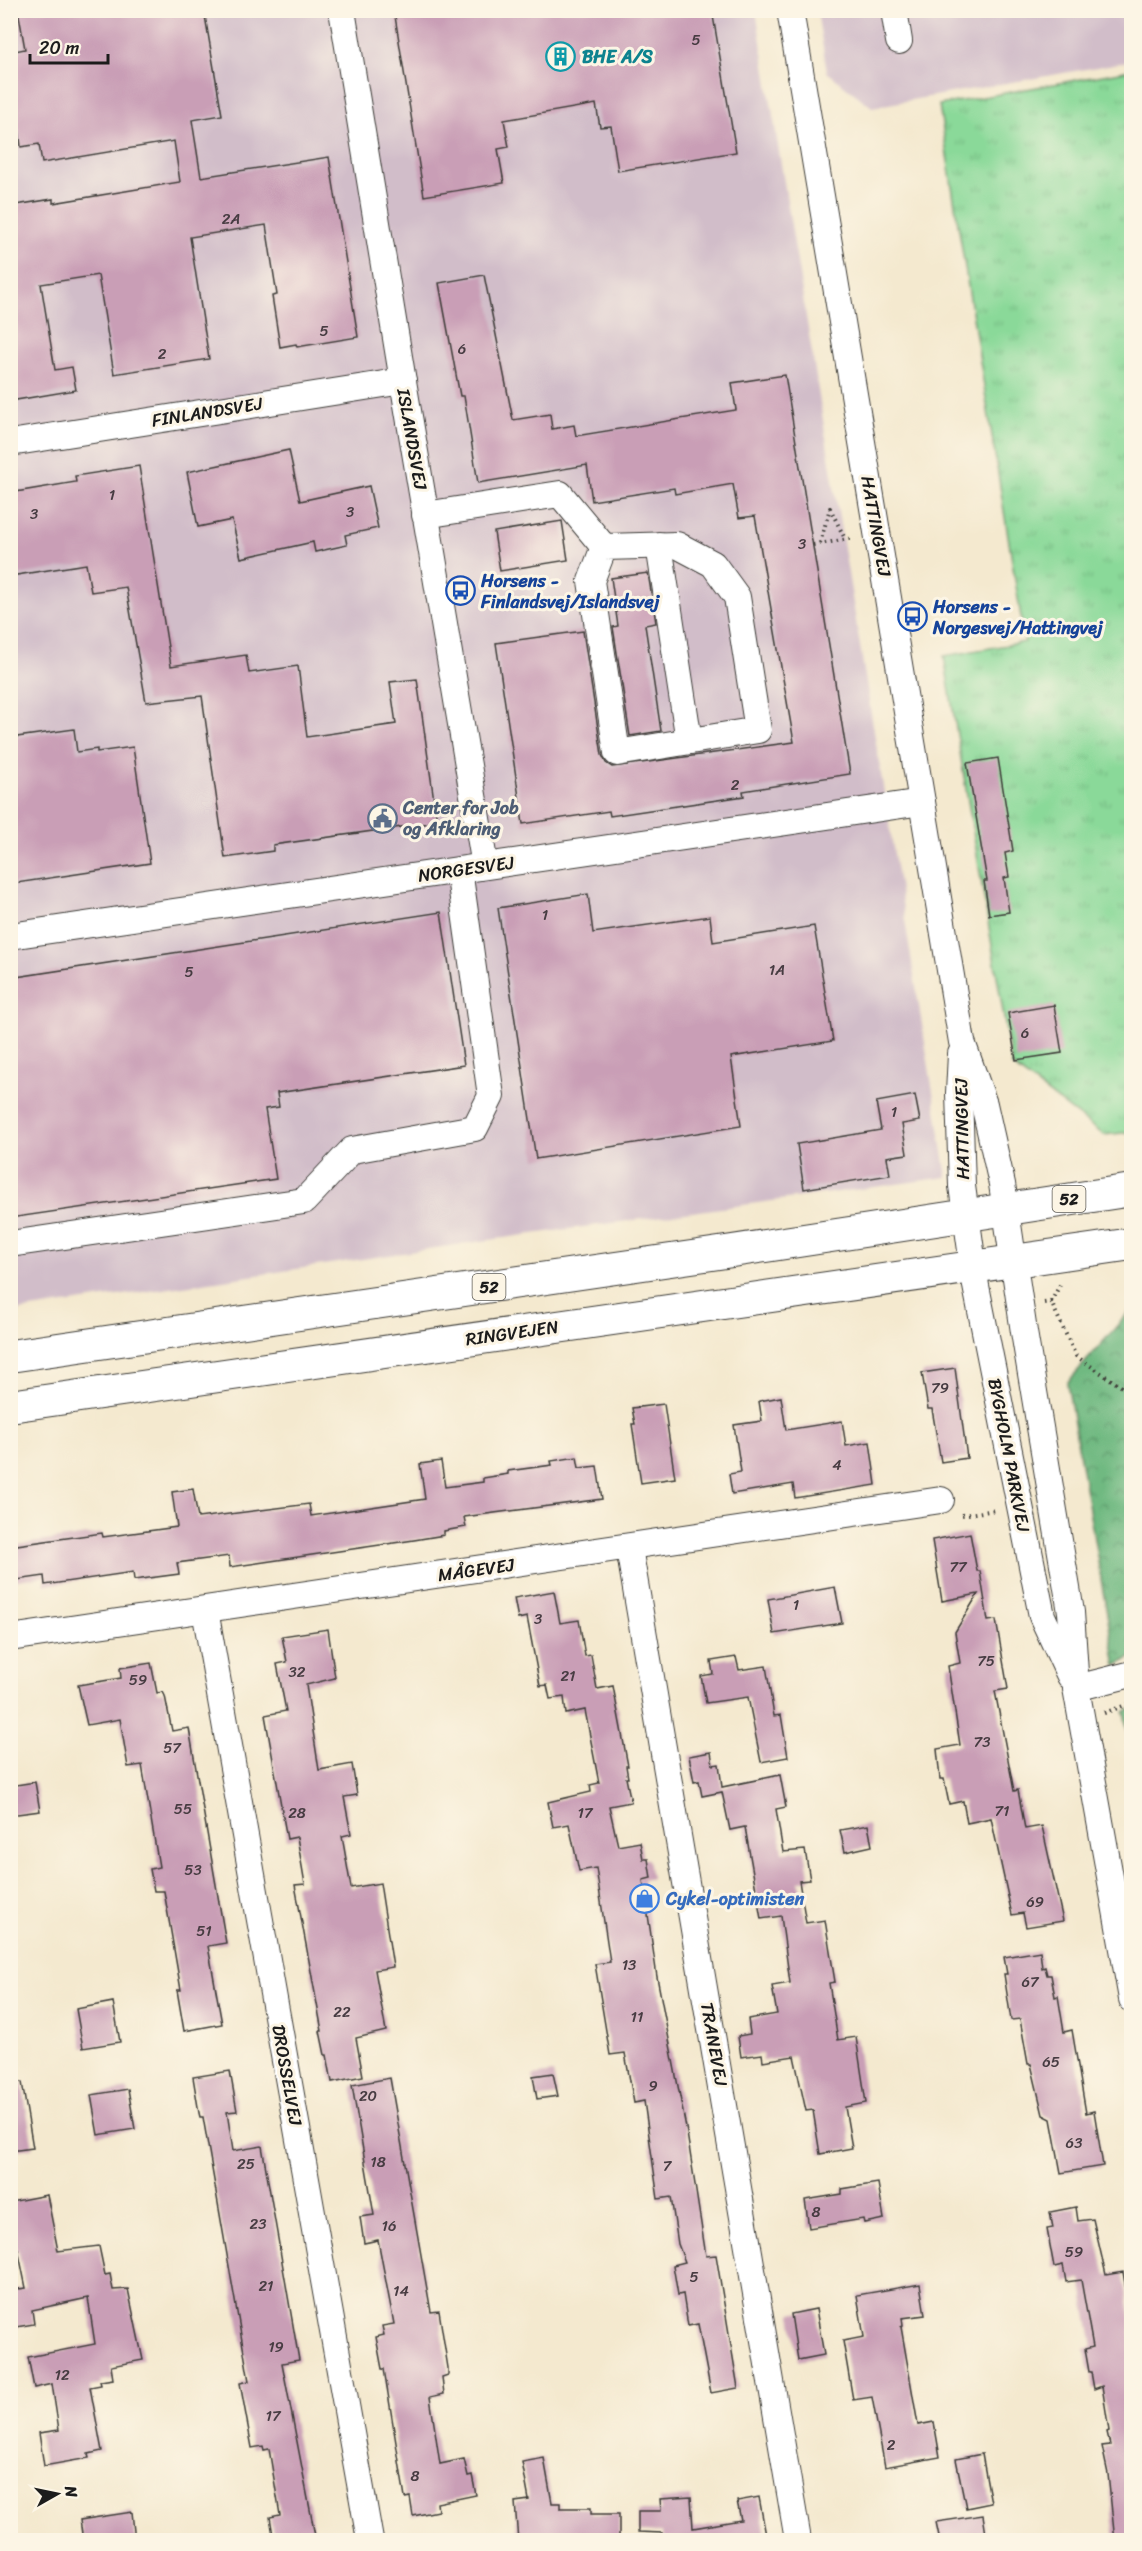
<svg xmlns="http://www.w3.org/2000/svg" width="1142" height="2551" font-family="Sriracha,sans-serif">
  <defs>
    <pattern id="grass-tufts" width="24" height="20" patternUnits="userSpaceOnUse" patternTransform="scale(1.5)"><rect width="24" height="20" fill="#8ad999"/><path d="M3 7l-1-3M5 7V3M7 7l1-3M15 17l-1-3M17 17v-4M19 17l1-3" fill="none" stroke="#76ba83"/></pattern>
    <pattern id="forest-crowns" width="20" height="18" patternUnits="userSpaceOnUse" patternTransform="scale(1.5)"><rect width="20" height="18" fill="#6fb981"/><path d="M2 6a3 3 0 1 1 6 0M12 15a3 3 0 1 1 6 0" fill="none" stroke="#5a9669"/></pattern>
  </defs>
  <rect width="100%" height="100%" fill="#fcf5e5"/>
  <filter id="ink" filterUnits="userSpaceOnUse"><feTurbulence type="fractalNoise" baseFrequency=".0167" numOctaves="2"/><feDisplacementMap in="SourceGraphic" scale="12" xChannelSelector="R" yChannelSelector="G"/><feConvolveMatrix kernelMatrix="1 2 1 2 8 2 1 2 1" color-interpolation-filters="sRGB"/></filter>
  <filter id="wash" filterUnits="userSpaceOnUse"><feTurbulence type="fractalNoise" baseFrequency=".008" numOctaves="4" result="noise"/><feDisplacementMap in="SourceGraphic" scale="24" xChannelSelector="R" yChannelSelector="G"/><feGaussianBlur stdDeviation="1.35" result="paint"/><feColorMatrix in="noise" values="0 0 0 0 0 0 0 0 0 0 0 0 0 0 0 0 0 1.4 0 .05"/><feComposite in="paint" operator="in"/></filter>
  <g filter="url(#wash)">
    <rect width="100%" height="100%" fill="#f4e9cf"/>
    <g fill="#d1bdc9">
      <path d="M 11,11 L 756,11 L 947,1177 L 482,1241 L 11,1312 Z"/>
      <path d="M 817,11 L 1131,11 L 1131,61 L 872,107 L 827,72 Z"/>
    </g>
    <path fill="url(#grass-tufts)" stroke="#537a5a" stroke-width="1.5" d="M 1131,70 L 1131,1132 L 1104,1135 L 1012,1066 L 944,656 L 1025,642 L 939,105 Z"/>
    <g fill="url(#forest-crowns)" stroke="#466a4e" stroke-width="1.5">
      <path d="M 1131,1310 L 1132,1657 L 1116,1666 L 1067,1383 Z"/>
      <path d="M 1131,1709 L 1131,1754 L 1124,1712 Z"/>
    </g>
    <g id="blocks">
      <g fill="#c99eb6">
        <path d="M 18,10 L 204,10 L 222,115 L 192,120 L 201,177 L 329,157 L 358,337 L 297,347 L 296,344 L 280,347 L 272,296 L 277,295 L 266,225 L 190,237 L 209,359 L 114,374 L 98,275 L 41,284 L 55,370 L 72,367 L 76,390 L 10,401 L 10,206 L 53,199 L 53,203 L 180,182 L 174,141 L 42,163 L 39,144 L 21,147 L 19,129 L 10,131 L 10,52 L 25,49 Z"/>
        <path d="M 394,10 L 712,10 L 736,152 L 618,171 L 611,126 L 600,127 L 596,104 L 504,120 L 509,147 L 498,149 L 504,183 L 424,196 Z"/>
        <path d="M 484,275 L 513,420 L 550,414 L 552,429 L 574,425 L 576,436 L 736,410 L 732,383 L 785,375 L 850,774 L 743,791 L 744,796 L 610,816 L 609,811 L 523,824 L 496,643 L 583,631 L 602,755 L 606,763 L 612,767 L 794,742 L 755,516 L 739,518 L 733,484 L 675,494 L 674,488 L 592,501 L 587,465 L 478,483 L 464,396 L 460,396 L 439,283 Z"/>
        <path d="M 289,450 L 300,501 L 369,486 L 378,528 L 345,535 L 347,545 L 315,552 L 313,542 L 241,558 L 232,520 L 198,527 L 187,472 Z"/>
        <path d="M 139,466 L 171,666 L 246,655 L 249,673 L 298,666 L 307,737 L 396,724 L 390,682 L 417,679 L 437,822 L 273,845 L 273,851 L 225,858 L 202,696 L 146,702 L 126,587 L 91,592 L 86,564 L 10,576 L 10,493 L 76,482 L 75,476 Z"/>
        <path d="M 562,521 L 568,560 L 500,571 L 494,532 Z"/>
        <path d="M 648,573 L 656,623 L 645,625 L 661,731 L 630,736 L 613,627 L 618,626 L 611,578 Z"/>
        <path d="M 74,729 L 77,752 L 97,749 L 97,752 L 133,747 L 150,863 L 10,884 L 10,738 Z"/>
        <path d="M 998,758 L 1013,851 L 1005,853 L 1009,877 L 1004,878 L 1009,912 L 989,915 L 984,881 L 987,881 L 967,763 Z"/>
        <path d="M 588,894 L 593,933 L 710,916 L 713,942 L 814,926 L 833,1041 L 731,1057 L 741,1126 L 536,1159 L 498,908 Z"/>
        <path d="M 441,912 L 464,1065 L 277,1093 L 279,1107 L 265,1109 L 276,1179 L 10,1218 L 10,978 Z"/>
        <path d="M 1054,1005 L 1062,1053 L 1016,1060 L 1008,1013 Z"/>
        <path d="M 915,1095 L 920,1121 L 902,1124 L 907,1154 L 887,1157 L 890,1175 L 804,1189 L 797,1144 L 881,1130 L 876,1102 Z"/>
        <path d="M 955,1368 L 967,1458 L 941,1462 L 932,1409 L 928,1409 L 922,1373 Z"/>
        <path d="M 781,1397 L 786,1430 L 842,1421 L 846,1446 L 870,1442 L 876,1485 L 795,1498 L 793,1484 L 732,1494 L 729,1474 L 741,1472 L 734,1425 L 762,1421 L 759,1401 Z"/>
        <path d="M 664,1404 L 675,1478 L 641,1483 L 632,1424 L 635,1424 L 632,1408 Z"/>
        <path d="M 577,1457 L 579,1468 L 597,1466 L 602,1499 L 464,1517 L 466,1527 L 444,1531 L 444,1535 L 414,1540 L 230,1567 L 229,1556 L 177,1563 L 179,1574 L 134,1580 L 133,1572 L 45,1585 L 44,1576 L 10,1581 L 10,1546 L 102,1533 L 103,1537 L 177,1527 L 172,1492 L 193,1489 L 198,1518 L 309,1504 L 311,1516 L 425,1499 L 420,1464 L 441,1461 L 445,1487 L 483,1482 L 483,1478 L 508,1474 L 508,1471 L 552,1465 L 551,1461 Z"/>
        <path d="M 970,1533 L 977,1571 L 980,1571 L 988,1621 L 996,1620 L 1008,1689 L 995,1691 L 1014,1791 L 1018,1790 L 1025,1829 L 1042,1826 L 1063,1921 L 1026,1927 L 1023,1913 L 1012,1915 L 991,1818 L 967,1823 L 963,1801 L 949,1804 L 944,1779 L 940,1779 L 937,1749 L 960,1745 L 948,1666 L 960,1663 L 955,1632 L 978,1594 L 942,1601 L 932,1540 Z"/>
        <path d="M 835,1587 L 842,1623 L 774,1634 L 768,1599 Z"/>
        <path d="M 554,1591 L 560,1623 L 579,1620 L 585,1656 L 591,1655 L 597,1689 L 613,1686 L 628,1766 L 626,1766 L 628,1778 L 626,1778 L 631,1802 L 609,1806 L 618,1846 L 640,1842 L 643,1859 L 648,1859 L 651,1878 L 643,1880 L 657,1977 L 687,2133 L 706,2256 L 716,2255 L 738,2388 L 711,2393 L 698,2324 L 688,2326 L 683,2294 L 678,2295 L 673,2265 L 685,2262 L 678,2244 L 671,2197 L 658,2199 L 644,2101 L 634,2103 L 625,2053 L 610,2055 L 595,1964 L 610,1962 L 596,1868 L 579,1871 L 569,1824 L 553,1827 L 548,1802 L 591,1792 L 590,1785 L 599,1783 L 585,1710 L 566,1714 L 564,1697 L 550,1699 L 547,1685 L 540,1686 L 527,1617 L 518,1619 L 514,1598 Z"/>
        <path d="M 328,1629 L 335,1678 L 306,1685 L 319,1770 L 352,1764 L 357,1795 L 344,1797 L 351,1834 L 342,1836 L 351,1888 L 380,1883 L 393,1967 L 375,1970 L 386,2031 L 356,2038 L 363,2076 L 332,2082 L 327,2055 L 325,2055 L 320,2031 L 322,2031 L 295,1885 L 305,1884 L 297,1837 L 287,1839 L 265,1715 L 286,1711 L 277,1664 L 287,1662 L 282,1636 Z"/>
        <path d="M 736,1657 L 739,1670 L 766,1666 L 774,1716 L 781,1715 L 788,1757 L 761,1762 L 748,1697 L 706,1703 L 701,1676 L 713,1674 L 711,1661 Z"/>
        <path d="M 151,1663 L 157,1693 L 163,1692 L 165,1696 L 172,1731 L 189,1728 L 226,1943 L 208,1946 L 222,2024 L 184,2031 L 177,1990 L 181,1990 L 164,1891 L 154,1891 L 150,1869 L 159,1867 L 142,1765 L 128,1767 L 120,1719 L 87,1725 L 78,1685 L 121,1678 L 120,1668 Z"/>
        <path d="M 711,1752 L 713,1765 L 719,1764 L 722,1787 L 780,1775 L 786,1807 L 776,1809 L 783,1852 L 805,1850 L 810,1880 L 799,1881 L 806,1923 L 825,1920 L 835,1982 L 829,1983 L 838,2040 L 856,2037 L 866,2103 L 845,2107 L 852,2148 L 820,2154 L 813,2110 L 806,2111 L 794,2056 L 763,2061 L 762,2054 L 741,2057 L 738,2036 L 750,2034 L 748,2019 L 777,2014 L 772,1986 L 790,1983 L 781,1916 L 761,1919 L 745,1827 L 730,1830 L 722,1792 L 702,1796 L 699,1781 L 694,1782 L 689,1756 Z"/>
        <path d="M 35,1782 L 40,1811 L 10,1815 L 10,1786 Z"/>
        <path d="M 868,1825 L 872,1846 L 845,1852 L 840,1830 Z"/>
        <path d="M 1040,1951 L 1042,1968 L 1045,1967 L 1047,1975 L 1051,1975 L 1055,1997 L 1058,1996 L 1064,2032 L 1072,2030 L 1086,2113 L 1094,2111 L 1103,2166 L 1061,2173 L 1051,2119 L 1043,2115 L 1031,2064 L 1028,2064 L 1020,2019 L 1011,2020 L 1004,1974 L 1007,1974 L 1004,1957 Z"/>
        <path d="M 113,2002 L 120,2042 L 83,2048 L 76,2009 Z"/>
        <path d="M 230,2071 L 237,2111 L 227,2112 L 233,2151 L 262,2146 L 299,2360 L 282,2363 L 316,2541 L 274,2541 L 270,2517 L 280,2515 L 269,2449 L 264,2450 L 263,2446 L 252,2448 L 240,2383 L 249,2381 L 203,2117 L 200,2117 L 199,2113 L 193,2077 Z"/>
        <path d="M 553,2073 L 558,2096 L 537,2099 L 533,2076 Z"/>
        <path d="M 390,2078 L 431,2312 L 439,2311 L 448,2368 L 448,2375 L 442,2377 L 444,2394 L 430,2397 L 440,2464 L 464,2459 L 468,2476 L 472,2475 L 476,2495 L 437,2503 L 438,2511 L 413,2516 L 410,2497 L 405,2498 L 384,2369 L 382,2369 L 376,2337 L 384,2335 L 382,2326 L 394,2324 L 378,2240 L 364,2243 L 360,2217 L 374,2215 L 352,2085 Z"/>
        <path d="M 22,2082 L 33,2148 L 10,2151 L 10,2083 Z"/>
        <path d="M 128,2089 L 135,2129 L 98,2135 L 91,2095 Z"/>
        <path d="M 878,2183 L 884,2219 L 864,2223 L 863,2219 L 809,2228 L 805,2200 L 842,2194 L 842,2189 Z"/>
        <path d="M 47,2195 L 58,2251 L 99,2246 L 105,2275 L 110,2274 L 113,2290 L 128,2289 L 143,2360 L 111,2366 L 113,2379 L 100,2381 L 101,2385 L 90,2387 L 102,2451 L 88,2454 L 89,2458 L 44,2466 L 39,2433 L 59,2430 L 52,2384 L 34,2388 L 28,2357 L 95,2344 L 88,2298 L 32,2310 L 34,2324 L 10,2328 L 10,2290 L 26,2288 L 18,2249 L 10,2250 L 10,2202 Z"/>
        <path d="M 1076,2207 L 1078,2221 L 1093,2219 L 1106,2275 L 1123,2272 L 1131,2319 L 1131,2541 L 1115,2541 L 1108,2474 L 1102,2446 L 1110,2445 L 1107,2432 L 1109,2431 L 1102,2386 L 1094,2389 L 1091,2372 L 1089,2372 L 1085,2349 L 1093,2347 L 1081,2280 L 1066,2282 L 1063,2265 L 1054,2267 L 1047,2229 L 1053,2228 L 1050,2212 Z"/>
        <path d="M 920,2284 L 925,2315 L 902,2318 L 903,2326 L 901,2327 L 918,2425 L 934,2422 L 940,2457 L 885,2467 L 872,2397 L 853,2400 L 843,2341 L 864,2337 L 857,2295 Z"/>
        <path d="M 816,2309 L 824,2355 L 798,2360 L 791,2314 Z"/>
        <path d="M 982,2454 L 991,2503 L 966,2508 L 956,2459 Z"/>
        <path d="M 544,2458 L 552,2503 L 560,2503 L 560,2508 L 591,2508 L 591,2514 L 619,2514 L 619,2541 L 518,2541 L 515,2502 L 529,2500 L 522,2462 Z"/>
        <path d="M 691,2497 L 693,2528 L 741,2520 L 737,2501 L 759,2497 L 767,2541 L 662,2541 L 662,2533 L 638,2532 L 638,2511 L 661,2511 L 660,2499 Z"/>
        <path d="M 132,2512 L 135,2541 L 83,2541 L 80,2520 Z"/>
        <path d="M 983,2515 L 987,2541 L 940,2541 L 936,2522 Z"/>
      </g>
    </g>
  </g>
  <g filter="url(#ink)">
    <use href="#blocks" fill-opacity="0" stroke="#3c3b37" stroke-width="1.5"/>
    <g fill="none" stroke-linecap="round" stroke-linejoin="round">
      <defs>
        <g id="minor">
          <path d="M 342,10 L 403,381 L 485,866"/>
          <path d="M 790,10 L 962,1042 L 984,1104 L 1002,1184 L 1024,1332 L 1071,1612 L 1076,1688 L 1132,1999"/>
          <path d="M 894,10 L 899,41"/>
          <path d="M 10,443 L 403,381"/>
          <path d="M 425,515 L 560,494 L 604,547 L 677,545 L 713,564 L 737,597 L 758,730 L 617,753 L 591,581 L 604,547"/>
          <path d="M 659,545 L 689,741"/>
          <path d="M 10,936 L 922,802"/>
          <path d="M 961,1054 L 959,1093 L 962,1186 L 976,1286 L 1042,1616 L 1070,1676"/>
          <path d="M 10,1244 L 304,1201 L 352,1150 L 475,1128 L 491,1096 L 459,870"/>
          <path d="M 629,1548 L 798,2540"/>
          <path d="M 205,1610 L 370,2540"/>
          <path d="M 10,1638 L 941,1500"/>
          <path d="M 1076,1688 L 1132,1674"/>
        </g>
        <g id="major">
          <path d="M 10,1356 L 719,1253 L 1132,1190"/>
          <path d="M 10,1406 L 1132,1244"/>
        </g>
      </defs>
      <use href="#minor" stroke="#3c3b37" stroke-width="28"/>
      <use href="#major" stroke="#3c3b37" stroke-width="34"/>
      <g stroke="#3c3b37" stroke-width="4" stroke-dasharray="1.5 4.5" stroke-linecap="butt">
        <path d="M 820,543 L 830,508 L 845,539"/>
        <path d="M 813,545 L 854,538"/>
        <path d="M 1051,1302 L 1062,1281"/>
        <path d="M 1044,1303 L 1051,1302 L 1076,1356 L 1132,1394"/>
        <path d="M 962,1515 L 996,1510"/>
        <path d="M 1104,1713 L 1132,1703"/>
      </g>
      <use href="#minor" stroke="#fff" stroke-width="26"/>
      <use href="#major" stroke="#fff" stroke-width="32"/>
    </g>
  </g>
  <defs>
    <symbol id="building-ring" viewBox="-11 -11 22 22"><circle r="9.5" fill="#fcf5e5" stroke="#0f9aa8" stroke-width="1.5"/><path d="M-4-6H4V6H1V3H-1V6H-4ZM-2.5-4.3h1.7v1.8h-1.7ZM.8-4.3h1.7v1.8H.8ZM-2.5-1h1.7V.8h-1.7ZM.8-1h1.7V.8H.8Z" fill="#0f9aa8"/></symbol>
    <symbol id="bus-ring" viewBox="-11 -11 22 22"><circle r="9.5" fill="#fcf5e5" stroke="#1a4fb4" stroke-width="1.5"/><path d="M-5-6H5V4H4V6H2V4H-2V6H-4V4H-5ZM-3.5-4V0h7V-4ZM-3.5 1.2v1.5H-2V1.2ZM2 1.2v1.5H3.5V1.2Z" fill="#1a4fb4"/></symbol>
    <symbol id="civic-ring" viewBox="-11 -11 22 22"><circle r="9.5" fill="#fcf5e5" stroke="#5c6f8a" stroke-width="1.5"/><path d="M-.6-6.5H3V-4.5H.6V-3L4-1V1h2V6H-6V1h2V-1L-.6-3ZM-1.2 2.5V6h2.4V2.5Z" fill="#5c6f8a"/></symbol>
    <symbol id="shop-ring" viewBox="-11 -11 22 22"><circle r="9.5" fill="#fcf5e5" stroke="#3f7fe0" stroke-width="1.5"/><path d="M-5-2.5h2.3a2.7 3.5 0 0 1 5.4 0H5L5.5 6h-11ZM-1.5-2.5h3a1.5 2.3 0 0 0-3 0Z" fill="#3f7fe0"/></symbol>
  </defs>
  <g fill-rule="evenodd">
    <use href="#building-ring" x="544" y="40" width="33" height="33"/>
    <use href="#bus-ring" x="444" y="574" width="33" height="33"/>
    <use href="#bus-ring" x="896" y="600" width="33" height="33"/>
    <use href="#civic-ring" x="366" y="802" width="33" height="33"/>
    <use href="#shop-ring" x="628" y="1882" width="33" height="33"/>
  </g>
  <g text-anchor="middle" stroke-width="6" stroke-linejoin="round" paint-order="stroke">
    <g font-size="15" fill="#473c42">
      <text x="696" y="45">5</text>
      <text x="231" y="224">2A</text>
      <text x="324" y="336">5</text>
      <text x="462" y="354">6</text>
      <text x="162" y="359">2</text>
      <text x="112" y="500">1</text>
      <text x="350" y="517">3</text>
      <text x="34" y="519">3</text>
      <text x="802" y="549">3</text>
      <text x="735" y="790">2</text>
      <text x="545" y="920">1</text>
      <text x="777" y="975">1A</text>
      <text x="189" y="977">5</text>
      <text x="1025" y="1038">6</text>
      <text x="894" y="1117">1</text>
      <text x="940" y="1393">79</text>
      <text x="837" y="1470">4</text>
      <text x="958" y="1572">77</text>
      <text x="796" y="1610">1</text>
      <text x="538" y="1624">3</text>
      <text x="986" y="1666">75</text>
      <text x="297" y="1677">32</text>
      <text x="568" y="1681">21</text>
      <text x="138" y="1685">59</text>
      <text x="982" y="1747">73</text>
      <text x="172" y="1753">57</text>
      <text x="183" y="1814">55</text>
      <text x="1002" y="1816">71</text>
      <text x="297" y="1818">28</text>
      <text x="585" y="1818">17</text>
      <text x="193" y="1875">53</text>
      <text x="1035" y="1907">69</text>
      <text x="204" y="1936">51</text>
      <text x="629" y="1970">13</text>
      <text x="1030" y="1987">67</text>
      <text x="342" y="2017">22</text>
      <text x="637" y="2022">11</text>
      <text x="1051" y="2067">65</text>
      <text x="653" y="2091">9</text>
      <text x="368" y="2101">20</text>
      <text x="1074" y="2148">63</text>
      <text x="378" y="2167">18</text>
      <text x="246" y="2169">25</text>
      <text x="667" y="2171">7</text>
      <text x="816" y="2217">8</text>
      <text x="258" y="2229">23</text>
      <text x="389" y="2231">16</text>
      <text x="1074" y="2257">59</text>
      <text x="694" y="2282">5</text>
      <text x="266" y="2291">21</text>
      <text x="401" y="2296">14</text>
      <text x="276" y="2352">19</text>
      <text x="62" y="2380">12</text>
      <text x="273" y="2421">17</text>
      <text x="891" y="2450">2</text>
      <text x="415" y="2481">8</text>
    </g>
    <g fill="#fcf5e5" stroke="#5f5d58" stroke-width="1.5">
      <rect x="1052.5" y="1186" width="33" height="26" rx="4.5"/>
      <rect x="472.5" y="1274" width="33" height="26" rx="4.5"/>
    </g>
    <g font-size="16" font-weight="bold" fill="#1c1c1c">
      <text x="1069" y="1205">52</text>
      <text x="489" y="1293">52</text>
    </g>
    <g font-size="18" font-weight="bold" fill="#0d838f" stroke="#fcf5e5" text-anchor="start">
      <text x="582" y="63">BHE A/S</text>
    </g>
    <g font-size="18" fill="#1c1c1c" stroke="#fcf5e5">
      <text transform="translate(207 412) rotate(-9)" y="6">FINLANDSVEJ</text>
      <text transform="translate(412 439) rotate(80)" y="6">ISLANDSVEJ</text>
      <text transform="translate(876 526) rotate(80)" y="6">HATTINGVEJ</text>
      <text transform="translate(466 869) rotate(-8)" y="6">NORGESVEJ</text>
      <text transform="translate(962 1129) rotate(-91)" y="6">HATTINGVEJ</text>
      <text transform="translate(512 1333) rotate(-8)" y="6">RINGVEJEN</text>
      <text transform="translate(1009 1455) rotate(79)" y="6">BYGHOLM PARKVEJ</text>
      <text transform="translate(476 1570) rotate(-8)" y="6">MÅGEVEJ</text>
      <text transform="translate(714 2044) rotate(80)" y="6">TRANEVEJ</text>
      <text transform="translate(287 2075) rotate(80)" y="6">DROSSELVEJ</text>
    </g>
    <g font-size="18" font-weight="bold" fill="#164399" stroke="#fcf5e5" text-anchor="start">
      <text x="481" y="587">Horsens -<tspan x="481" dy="21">Finlandsvej/Islandsvej</tspan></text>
      <text x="933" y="613">Horsens -<tspan x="933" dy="21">Norgesvej/Hattingvej</tspan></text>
    </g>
    <g font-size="18" font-weight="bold" fill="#4e5e75" stroke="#fcf5e5" text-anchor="start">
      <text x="403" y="814">Center for Job<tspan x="403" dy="21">og Afklaring</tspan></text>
    </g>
    <g font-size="18" font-weight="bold" fill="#366cbe" stroke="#fcf5e5" text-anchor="start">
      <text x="666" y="1905">Cykel-optimisten</text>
    </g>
  </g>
  <rect width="1142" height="2551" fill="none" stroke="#fcf5e5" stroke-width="36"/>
  <g transform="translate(57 2494) rotate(81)" stroke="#fcf5e5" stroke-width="4.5" paint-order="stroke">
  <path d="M0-4.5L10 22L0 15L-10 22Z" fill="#1c1c1c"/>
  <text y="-9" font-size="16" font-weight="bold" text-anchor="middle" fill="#1c1c1c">N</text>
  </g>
  <path d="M30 54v9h78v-9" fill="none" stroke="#1c1c1c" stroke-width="3"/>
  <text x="39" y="54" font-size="18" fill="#1c1c1c" stroke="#fcf5e5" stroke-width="4.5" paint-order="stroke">20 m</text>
</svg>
